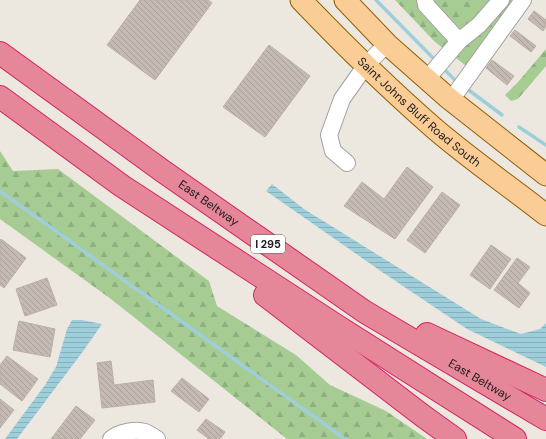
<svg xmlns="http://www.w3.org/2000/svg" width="546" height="439" font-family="'DM Sans',sans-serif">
  <defs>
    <pattern id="forest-firs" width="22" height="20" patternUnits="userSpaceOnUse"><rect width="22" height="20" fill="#a6cc94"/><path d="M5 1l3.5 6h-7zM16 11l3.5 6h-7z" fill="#8eaf7f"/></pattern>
    <pattern id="water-rules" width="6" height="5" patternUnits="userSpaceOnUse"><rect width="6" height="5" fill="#9fcedb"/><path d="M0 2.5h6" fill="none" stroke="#88b0bb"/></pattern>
    <pattern id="building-back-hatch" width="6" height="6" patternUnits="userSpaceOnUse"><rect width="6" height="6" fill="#c4bab3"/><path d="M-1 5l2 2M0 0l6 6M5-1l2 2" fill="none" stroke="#a89f99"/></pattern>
  </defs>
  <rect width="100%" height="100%" fill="#ece8e0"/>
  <g fill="url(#forest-firs)">
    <path d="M 395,0 L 520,0 L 469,68 L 435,42 Z"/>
    <path d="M 546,49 L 546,66 L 518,99 L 511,101 L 505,95 L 518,82 Z"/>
    <path d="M 0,151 L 13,171 L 58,169 L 209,281 L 217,306 L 296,355 L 330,385 L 386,411 L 427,439 L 287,439 L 111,299 L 0,219 Z"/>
  </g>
  <g fill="url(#water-rules)">
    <path d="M 272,184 L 304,209 L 481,319 L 521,334 L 540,329 L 546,323 L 546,367 L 467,329 L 385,274 L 266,191 Z"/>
    <path d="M 72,320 L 82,320 L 102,324 L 84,350 L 17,439 L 5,439 L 45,385 L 56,367 L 67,329 Z"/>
  </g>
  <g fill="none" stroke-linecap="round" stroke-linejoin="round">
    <g stroke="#9fcedb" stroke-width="3.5">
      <path d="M 376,0 L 437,62"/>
      <path d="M 443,68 L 455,80"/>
      <path d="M 466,88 L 502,115"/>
      <path d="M 519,127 L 546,145"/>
      <path d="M 0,191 L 345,439"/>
    </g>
  </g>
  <g fill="url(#building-back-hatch)" stroke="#beaea2">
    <path d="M 140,0 L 208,0 L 212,3 L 155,80 L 107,45 Z"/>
    <path d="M 534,11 L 546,20 L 546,26 L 543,31 L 528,19 Z"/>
    <path d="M 515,30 L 536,46 L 531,52 L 510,36 Z"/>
    <path d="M 269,45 L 310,76 L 265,137 L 223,107 Z"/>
    <path d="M 492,60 L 514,76 L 507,85 L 486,68 Z"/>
    <path d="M 407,167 L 433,187 L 395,239 L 344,206 L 362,182 L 384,199 Z"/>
    <path d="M 442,192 L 460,205 L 425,253 L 407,240 Z"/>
    <path d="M 1,239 L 26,258 L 4,288 L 0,285 L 0,241 Z"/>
    <path d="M 491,245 L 511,259 L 490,289 L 470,275 Z"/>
    <path d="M 517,258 L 530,267 L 518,283 L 530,293 L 519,308 L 494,290 Z"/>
    <path d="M 47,278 L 57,305 L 25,316 L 16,289 Z"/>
    <path d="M 19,321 L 55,329 L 50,357 L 13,350 Z"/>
    <path d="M 7,356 L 38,379 L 22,401 L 0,384 L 0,365 Z"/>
    <path d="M 111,361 L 114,385 L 153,380 L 155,402 L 102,408 L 97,363 Z"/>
    <path d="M 182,378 L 209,399 L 199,412 L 171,391 Z"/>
    <path d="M 0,399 L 14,410 L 0,428 Z"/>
    <path d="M 76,406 L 95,420 L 80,439 L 51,439 Z"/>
    <path d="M 206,419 L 225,432 L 220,439 L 209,439 L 197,430 Z"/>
  </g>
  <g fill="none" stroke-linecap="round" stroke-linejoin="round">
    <defs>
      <g id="minor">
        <path d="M 425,0 L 426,5 L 459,41"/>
        <path d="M 427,79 L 459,41 L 479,25 L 501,0"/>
        <path d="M 451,100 L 523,0"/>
        <path d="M 347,163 L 333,151 L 329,135 L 342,99 L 366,65 L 387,44"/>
        <path d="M 111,439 C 119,432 135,429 145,432 C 149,434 153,436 157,439"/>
      </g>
      <g id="major">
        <path id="s1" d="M 301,0 C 344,45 388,88 435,129 C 470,159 509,186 546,215"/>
        <path d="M 345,0 L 387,44 L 447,97 L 546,175"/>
      </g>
      <g id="highway">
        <path id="s2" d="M 0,53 L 164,172 L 365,312 L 546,419"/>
        <path d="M 0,97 L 122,186 L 337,326 L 515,439"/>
        <path d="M 265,295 L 423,416 L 455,439"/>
        <path d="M 427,334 L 546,390"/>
      </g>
    </defs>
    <use href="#minor" stroke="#a2a2a2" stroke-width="18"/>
    <use href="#major" stroke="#915e00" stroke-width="23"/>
    <use href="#highway" stroke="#d42363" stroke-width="24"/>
    <use href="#minor" stroke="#fff" stroke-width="16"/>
    <use href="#major" stroke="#fbcd96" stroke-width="21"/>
    <use href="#highway" stroke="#e58699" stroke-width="22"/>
  </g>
  <g text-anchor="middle" stroke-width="3.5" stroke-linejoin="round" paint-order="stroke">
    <rect fill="#fff" stroke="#5f5f5f" stroke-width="1" x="251" y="235" width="34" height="18" rx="3"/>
    <g font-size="11" font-weight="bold" fill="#1b1b1b">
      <text x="268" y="248">I 295</text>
    </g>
    <g font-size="12" fill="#1b1b1b" stroke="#fff">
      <text dy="4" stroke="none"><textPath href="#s1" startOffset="163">Saint Johns Bluff Road South</textPath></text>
      <text dy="4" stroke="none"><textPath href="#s2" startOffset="257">East Beltway</textPath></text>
      <text dy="4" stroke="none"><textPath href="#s2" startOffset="581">East Beltway</textPath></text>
    </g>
  </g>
</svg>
